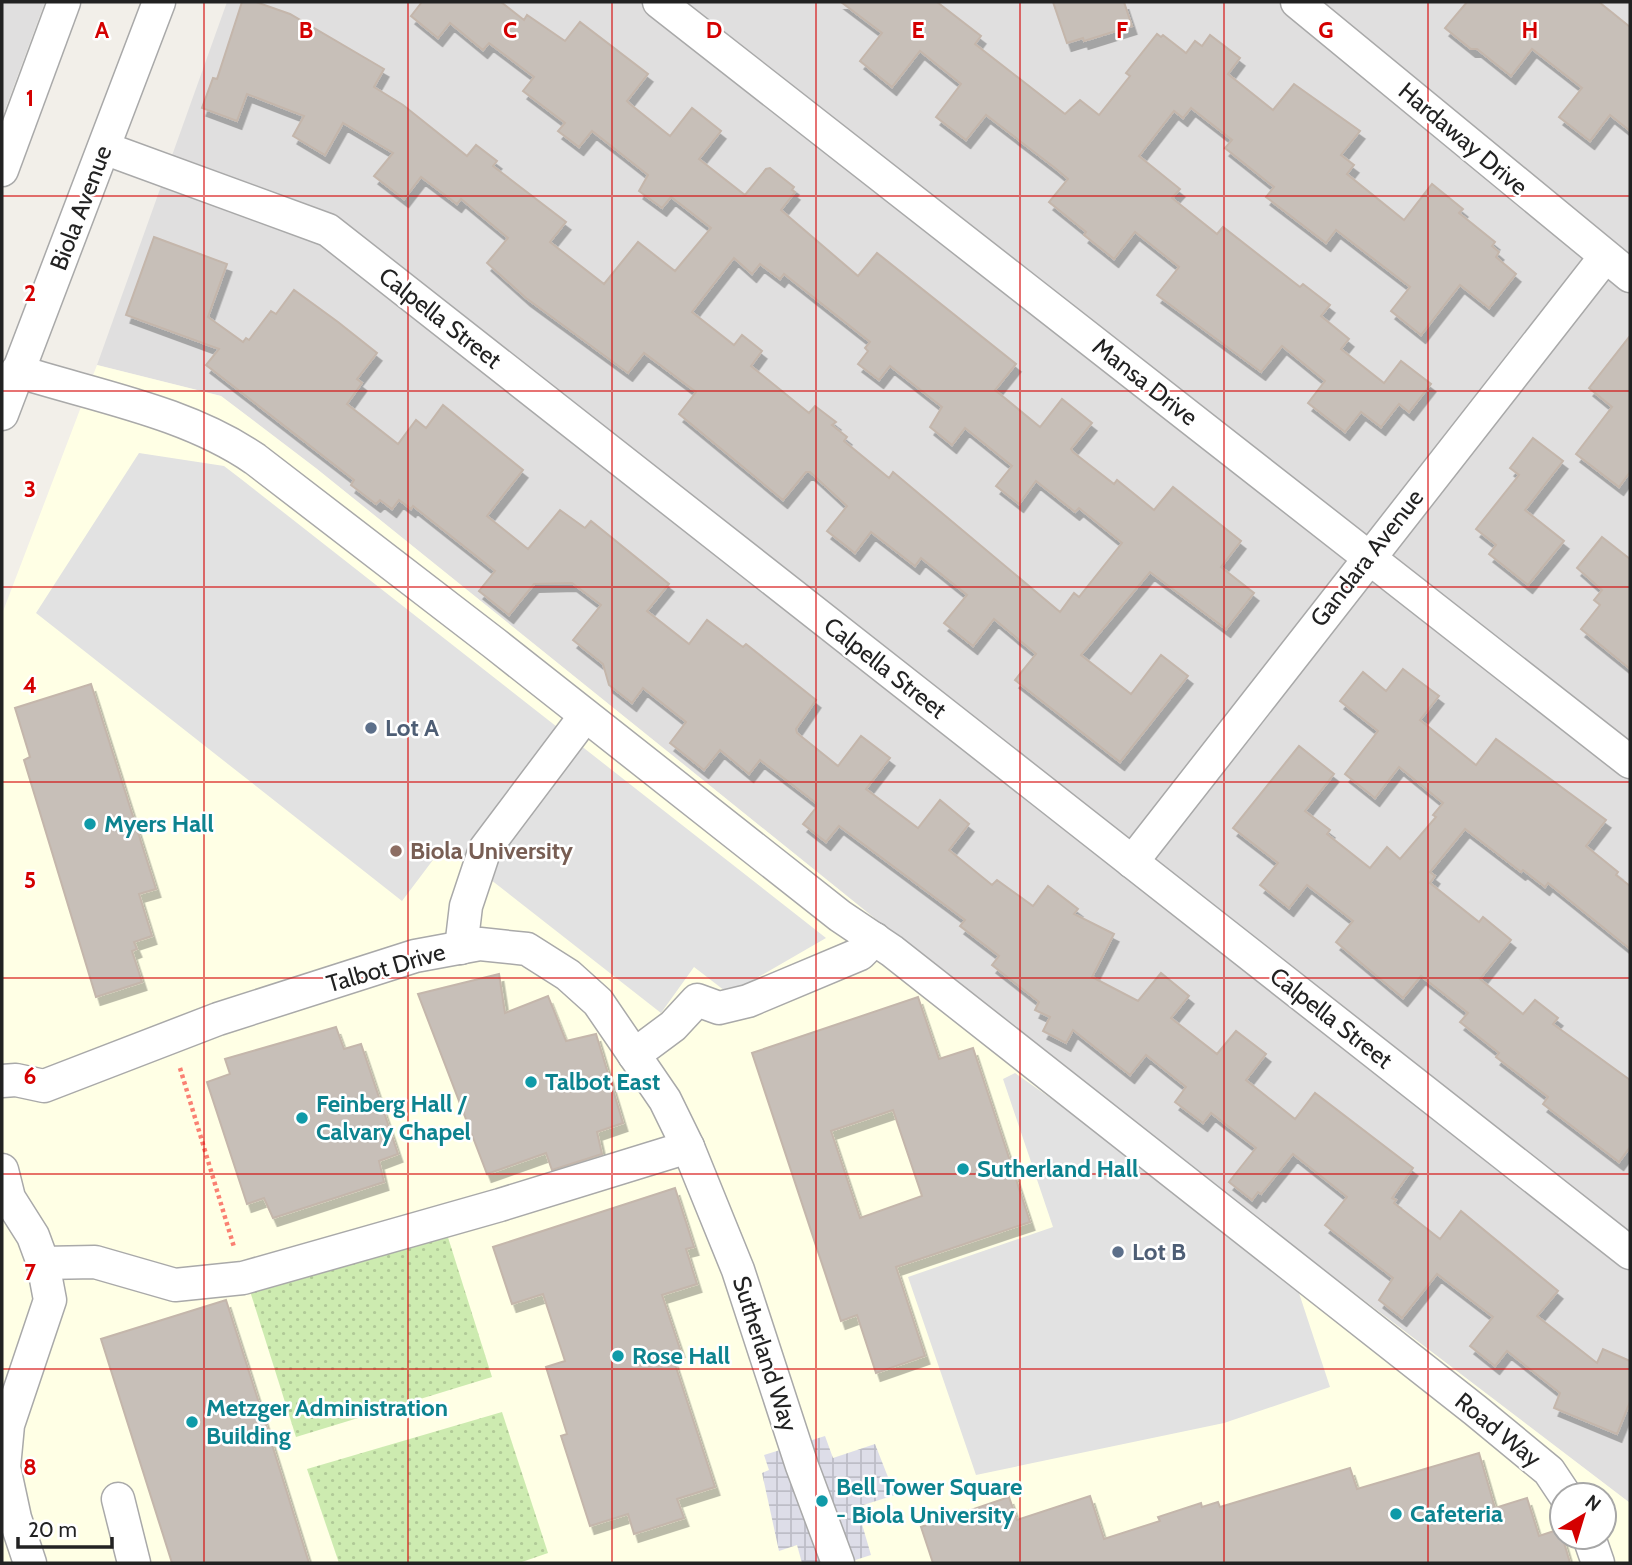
<svg xmlns="http://www.w3.org/2000/svg" width="1632" height="1565" font-family="Cabin,sans-serif">
  <defs>
    <pattern id="grass-dots" width="8" height="8" patternUnits="userSpaceOnUse" patternTransform="scale(1.75)"><rect width="8" height="8" fill="#cdebb0"/><path d="M2 2h.1M6 6h.1" fill="none" stroke="#b0c997" stroke-width="1.8" stroke-linecap="round"/></pattern>
    <pattern id="plaza-grid" width="8" height="8" patternUnits="userSpaceOnUse" patternTransform="scale(1.75)"><rect width="8" height="8" fill="#dddde8"/><path d="M0 4h8M4 0v8" fill="none" stroke="#bdbdc7"/></pattern>
    <filter id="shadow"><feDropShadow dx="4.5" dy="8" stdDeviation="0" flood-color="#0004"/></filter>
  </defs>
  <rect width="100%" height="100%" fill="#f2efe9"/>
  <g fill="#e0dfdf">
    <path d="M 2,2 L 45,2 L 2,118 Z"/>
    <path d="M 227,2 L 1630,2 L 1630,1503 L 1084,1087 L 317,469 L 221,396 L 97,365 Z"/>
  </g>
  <path fill="#ffffe5" fill-rule="evenodd" d="M 97,365 L 221,396 L 317,469 L 1084,1087 L 1630,1503 L 1630,1563 L 2,1563 L 2,614 ZM 1562,1495 L 1604,1495 L 1604,1537 L 1562,1537 Z"/>
  <g fill="url(#grass-dots)">
    <path d="M 446,1231 L 492,1377 L 296,1437 L 250,1291 Z"/>
    <path d="M 502,1412 L 548,1553 L 519,1563 L 339,1563 L 307,1469 Z"/>
  </g>
  <g fill="#e2e2e2">
    <path d="M 139,453 L 224,466 L 241,479 L 826,938 L 729,994 L 694,967 L 661,1013 L 445,844 L 402,901 L 36,613 Z"/>
    <path d="M 1015,1073 L 1117,1145 L 1296,1284 L 1330,1387 L 1224,1423 L 976,1475 L 908,1277 L 1053,1227 L 1003,1079 Z"/>
  </g>
  <path fill="url(#plaza-grid)" d="M 825,1436 L 833,1458 L 875,1444 L 895,1495 L 857,1507 L 871,1555 L 846,1563 L 802,1563 L 797,1545 L 779,1551 L 762,1473 L 769,1470 L 764,1455 Z"/>
  <g fill="#c7bfb8" stroke="#c4b6ab" stroke-width="2" fill-rule="evenodd" filter="url(#shadow)">
    <path d="M 242,2 L 256,2 L 290,14 L 384,69 L 374,87 L 403,105 L 467,156 L 476,145 L 497,161 L 493,166 L 566,222 L 550,242 L 604,284 L 638,242 L 675,271 L 711,228 L 671,197 L 662,208 L 639,191 L 648,175 L 592,131 L 579,147 L 558,131 L 565,123 L 523,91 L 534,77 L 489,43 L 483,50 L 450,23 L 438,38 L 411,16 L 422,2 L 501,2 L 524,20 L 527,15 L 565,41 L 580,22 L 648,74 L 627,101 L 630,104 L 670,136 L 692,108 L 721,131 L 699,159 L 745,195 L 766,169 L 770,168 L 794,187 L 792,190 L 795,192 L 781,210 L 858,276 L 877,253 L 1016,364 L 995,390 L 1040,427 L 1062,399 L 1092,423 L 1071,449 L 1073,452 L 1114,484 L 1117,480 L 1154,510 L 1173,487 L 1241,541 L 1221,567 L 1254,593 L 1226,629 L 1150,572 L 1081,655 L 1131,694 L 1161,655 L 1188,676 L 1120,762 L 1015,680 L 1036,654 L 994,619 L 973,646 L 944,623 L 967,595 L 921,558 L 915,566 L 871,532 L 855,553 L 827,531 L 847,506 L 810,472 L 806,472 L 783,500 L 679,414 L 696,392 L 644,353 L 628,373 L 526,298 L 487,263 L 508,238 L 461,199 L 457,204 L 421,177 L 404,199 L 374,176 L 393,153 L 343,123 L 325,155 L 293,136 L 304,116 L 247,94 L 237,121 L 202,108 L 213,78 L 217,79 ZM 734,258 L 752,274 L 760,264 L 780,279 L 784,274 L 870,342 L 865,348 L 868,351 L 858,364 L 879,380 L 890,366 L 942,407 L 930,427 L 952,445 L 965,428 L 1012,466 L 996,486 L 1019,504 L 1036,481 L 1075,512 L 1079,508 L 1122,543 L 1079,597 L 1074,593 L 1060,612 L 893,472 L 889,478 L 844,441 L 847,437 L 832,425 L 836,422 L 815,406 L 809,413 L 751,366 L 762,351 L 742,335 L 734,345 L 692,312 Z"/>
    <path d="M 841,2 L 937,2 L 981,36 L 975,44 L 1065,114 L 1080,100 L 1099,115 L 1130,76 L 1126,73 L 1157,34 L 1161,37 L 1163,35 L 1186,53 L 1195,41 L 1202,46 L 1210,35 L 1240,58 L 1228,74 L 1273,110 L 1294,84 L 1360,131 L 1341,155 L 1354,165 L 1347,174 L 1404,220 L 1432,184 L 1463,209 L 1459,213 L 1495,242 L 1492,246 L 1499,252 L 1496,257 L 1516,274 L 1489,308 L 1460,285 L 1421,335 L 1391,311 L 1410,287 L 1336,230 L 1326,243 L 1266,197 L 1274,187 L 1225,148 L 1232,140 L 1191,108 L 1183,118 L 1174,111 L 1139,156 L 1180,189 L 1172,198 L 1217,234 L 1223,227 L 1300,287 L 1303,284 L 1330,305 L 1321,316 L 1349,339 L 1341,349 L 1384,383 L 1401,361 L 1431,384 L 1409,412 L 1399,404 L 1381,427 L 1361,412 L 1345,432 L 1308,403 L 1325,381 L 1282,346 L 1261,372 L 1157,295 L 1179,267 L 1135,232 L 1114,259 L 1084,235 L 1086,232 L 1049,202 L 1068,179 L 1055,168 L 986,115 L 966,140 L 936,117 L 961,84 L 920,51 L 892,87 L 860,61 L 882,33 Z"/>
    <path d="M 1053,2 L 1124,2 L 1132,26 L 1084,41 L 1083,38 L 1067,43 Z"/>
    <path d="M 1467,2 L 1599,2 L 1630,27 L 1630,131 L 1610,115 L 1590,141 L 1559,117 L 1582,88 L 1532,49 L 1511,76 L 1477,49 L 1471,49 L 1445,28 Z"/>
    <path d="M 154,237 L 227,264 L 208,317 L 243,342 L 246,338 L 249,340 L 271,311 L 276,314 L 294,290 L 338,322 L 377,353 L 357,379 L 362,383 L 347,404 L 398,444 L 416,420 L 426,428 L 443,405 L 523,470 L 487,516 L 528,549 L 560,510 L 585,528 L 591,521 L 669,584 L 647,611 L 689,644 L 707,620 L 743,647 L 746,644 L 816,700 L 796,729 L 797,733 L 838,766 L 861,736 L 890,758 L 866,789 L 918,828 L 940,800 L 969,824 L 949,850 L 992,885 L 997,880 L 1033,906 L 1048,886 L 1078,909 L 1074,914 L 1114,934 L 1092,977 L 1138,1001 L 1161,973 L 1189,996 L 1171,1018 L 1217,1054 L 1236,1031 L 1266,1054 L 1246,1080 L 1295,1119 L 1315,1093 L 1413,1168 L 1392,1198 L 1396,1200 L 1394,1203 L 1440,1239 L 1461,1211 L 1558,1291 L 1537,1316 L 1597,1363 L 1603,1349 L 1630,1361 L 1630,1402 L 1617,1434 L 1554,1408 L 1560,1393 L 1507,1351 L 1495,1366 L 1470,1346 L 1493,1317 L 1437,1274 L 1402,1318 L 1379,1300 L 1393,1278 L 1325,1225 L 1347,1197 L 1293,1154 L 1261,1194 L 1258,1192 L 1252,1200 L 1229,1182 L 1256,1148 L 1211,1113 L 1203,1123 L 1175,1102 L 1186,1087 L 1146,1055 L 1130,1075 L 1073,1030 L 1066,1043 L 1043,1031 L 1050,1017 L 1035,1010 L 1039,1002 L 992,965 L 999,956 L 960,926 L 965,920 L 839,826 L 826,842 L 803,824 L 816,808 L 816,803 L 760,760 L 749,774 L 720,750 L 704,770 L 670,743 L 686,722 L 643,688 L 632,703 L 609,685 L 603,664 L 573,640 L 601,605 L 572,583 L 534,584 L 509,615 L 479,591 L 495,571 L 413,506 L 411,509 L 399,500 L 392,509 L 380,500 L 376,504 L 351,485 L 354,480 L 206,365 L 219,349 L 126,315 Z"/>
    <path d="M 1630,336 L 1630,472 L 1619,487 L 1576,454 L 1612,407 L 1589,388 Z"/>
    <path d="M 1533,438 L 1563,461 L 1525,510 L 1564,541 L 1528,585 L 1489,554 L 1496,545 L 1476,529 L 1519,475 L 1510,468 Z"/>
    <path d="M 1602,537 L 1630,559 L 1630,669 L 1581,629 L 1600,605 L 1594,600 L 1602,590 L 1577,568 Z"/>
    <path d="M 1403,669 L 1439,696 L 1420,720 L 1476,765 L 1496,739 L 1606,820 L 1586,846 L 1618,872 L 1616,875 L 1630,886 L 1630,949 L 1548,883 L 1545,887 L 1523,870 L 1521,872 L 1465,829 L 1430,872 L 1435,876 L 1430,883 L 1479,922 L 1483,917 L 1511,940 L 1480,979 L 1523,1014 L 1535,1000 L 1558,1018 L 1553,1024 L 1630,1080 L 1630,1147 L 1619,1162 L 1543,1104 L 1548,1097 L 1496,1057 L 1499,1053 L 1460,1022 L 1468,1013 L 1421,976 L 1403,998 L 1336,942 L 1353,921 L 1307,885 L 1289,908 L 1260,885 L 1278,863 L 1233,828 L 1299,746 L 1334,774 L 1305,811 L 1330,830 L 1327,834 L 1370,868 L 1387,847 L 1400,859 L 1436,817 L 1433,815 L 1443,803 L 1399,767 L 1375,798 L 1345,774 L 1378,731 L 1340,701 L 1363,672 L 1386,691 Z"/>
    <path d="M 91,684 L 156,889 L 139,894 L 152,936 L 134,942 L 137,949 L 132,951 L 142,982 L 96,997 L 24,760 L 30,757 L 15,708 Z"/>
    <path d="M 499,974 L 505,1013 L 548,996 L 566,1041 L 596,1034 L 623,1123 L 597,1132 L 602,1154 L 552,1170 L 546,1153 L 487,1174 L 418,994 Z"/>
    <path d="M 918,997 L 939,1059 L 973,1048 L 1030,1222 L 896,1267 L 925,1356 L 876,1373 L 857,1315 L 841,1321 L 752,1053 ZM 893,1110 L 922,1196 L 860,1218 L 831,1131 Z"/>
    <path d="M 336,1027 L 344,1049 L 361,1044 L 398,1154 L 379,1161 L 384,1182 L 273,1218 L 264,1198 L 247,1204 L 207,1082 L 230,1074 L 225,1059 Z"/>
    <path d="M 675,1188 L 694,1247 L 686,1249 L 697,1284 L 662,1295 L 680,1349 L 671,1352 L 715,1487 L 677,1499 L 684,1518 L 634,1534 L 628,1514 L 590,1526 L 561,1436 L 567,1434 L 546,1367 L 565,1361 L 543,1294 L 512,1304 L 493,1247 Z"/>
    <path d="M 226,1300 L 259,1403 L 309,1563 L 172,1563 L 101,1339 Z"/>
    <path d="M 1479,1453 L 1495,1508 L 1527,1498 L 1539,1536 L 1560,1529 L 1570,1563 L 933,1563 L 921,1527 L 1009,1497 L 1017,1520 L 1090,1496 L 1104,1539 L 1160,1521 L 1158,1517 L 1201,1503 L 1202,1507 L 1218,1502 L 1220,1507 L 1350,1468 L 1357,1489 Z"/>
  </g>
  <g fill="none" stroke-linecap="round" stroke-linejoin="round">
    <defs>
      <g id="minor">
        <path d="M 659,2 L 1630,762"/>
        <path d="M 1297,2 L 1630,276"/>
        <path d="M 104,148 L 328,230 L 1630,1253"/>
        <path d="M 2,170 L 64,2"/>
        <path d="M 17,371 C 96,396 187,412 255,459 L 494,643 L 840,916 L 892,951 L 1475,1410 L 1549,1471 L 1565,1495"/>
        <path d="M 2,414 L 159,2"/>
        <path d="M 1132,862 L 1605,257"/>
        <path d="M 461,948 L 466,906 L 485,849 L 585,716"/>
        <path d="M 634,1055 L 673,1026 L 697,1000 L 719,1008 L 748,1001 L 860,954 L 875,939"/>
        <path d="M 2,1081 L 16,1080 L 44,1086 L 218,1019 L 415,956 L 480,944 L 527,949 L 568,975 L 598,1002 L 665,1100 L 688,1147 L 738,1270 L 802,1466 L 838,1563"/>
        <path d="M 2,1170 L 9,1198 L 33,1236 L 43,1263 L 50,1300 L 8,1425 L 4,1467 L 15,1518 L 30,1563"/>
        <path d="M 43,1263 L 95,1262 L 175,1285 L 243,1278 L 500,1205 L 688,1147"/>
        <path d="M 118,1499 L 134,1563"/>
        <path d="M 1589,1537 L 1598,1563"/>
      </g>
    </defs>
    <use href="#minor" stroke="#a9a9a9" stroke-width="35"/>
    <path stroke="#fa8072" stroke-width="4.5" stroke-dasharray="3.5 3.5" stroke-linecap="butt" d="M 180,1068 L 234,1247"/>
    <use href="#minor" stroke="#fff" stroke-width="32"/>
  </g>
  <path fill="none" stroke="#d40000" stroke-width="2" stroke-opacity="0.55" d="M 204,2 L 204,1563M 408,2 L 408,1563M 612,2 L 612,1563M 816,2 L 816,1563M 1020,2 L 1020,1563M 1224,2 L 1224,1563M 1428,2 L 1428,1563M 2,196 L 1630,196M 2,391 L 1630,391M 2,587 L 1630,587M 2,782 L 1630,782M 2,978 L 1630,978M 2,1174 L 1630,1174M 2,1369 L 1630,1369"/>
  <g fill="#5c6f8a" stroke="#fff" stroke-width="2.5">
    <circle cx="371" cy="728" r="7"/>
    <circle cx="1118" cy="1252" r="7"/>
  </g>
  <g fill="#0f9aa8" stroke="#fff" stroke-width="2.5">
    <circle cx="90" cy="824" r="7"/>
    <circle cx="531" cy="1082" r="7"/>
    <circle cx="302" cy="1118" r="7"/>
    <circle cx="963" cy="1169" r="7"/>
    <circle cx="618" cy="1356" r="7"/>
    <circle cx="192" cy="1422" r="7"/>
    <circle cx="822" cy="1501" r="7"/>
    <circle cx="1396" cy="1514" r="7"/>
  </g>
  <circle fill="#8d6e63" stroke="#fff" stroke-width="2.5" cx="396" cy="851" r="7"/>
  <g text-anchor="middle" stroke-width="5" stroke-linejoin="round" paint-order="stroke">
    <g font-size="24" fill="#222" stroke="#fff">
      <text transform="translate(1463 139) rotate(40)" y="8">Hardaway Drive</text>
      <text transform="translate(81 208) rotate(-69)" y="8">Biola Avenue</text>
      <text transform="translate(440 318) rotate(38)" y="8">Calpella Street</text>
      <text transform="translate(1145 382) rotate(38)" y="8">Mansa Drive</text>
      <text transform="translate(1367 558) rotate(-52)" y="8">Gandara Avenue</text>
      <text transform="translate(885 668) rotate(38)" y="8">Calpella Street</text>
      <text transform="translate(386 968) rotate(-16)" y="8">Talbot Drive</text>
      <text transform="translate(1331 1018) rotate(38)" y="8">Calpella Street</text>
      <text transform="translate(765 1354) rotate(72)" y="8">Sutherland Way</text>
      <text transform="translate(1498 1430) rotate(39)" y="8">Road Way</text>
    </g>
    <g font-size="24" font-weight="bold" fill="#4e5e75" stroke="#fff" text-anchor="start">
      <text x="385" y="736">Lot A</text>
      <text x="1132" y="1260">Lot B</text>
    </g>
    <g font-size="24" font-weight="bold" fill="#0d838f" stroke="#fff" text-anchor="start">
      <text x="104" y="832">Myers Hall</text>
      <text x="545" y="1090">Talbot East</text>
      <text x="316" y="1112">Feinberg Hall /<tspan x="316" dy="28">Calvary Chapel</tspan></text>
      <text x="977" y="1177">Sutherland Hall</text>
      <text x="632" y="1364">Rose Hall</text>
      <text x="206" y="1416">Metzger Administration<tspan x="206" dy="28">Building</tspan></text>
      <text x="836" y="1495">Bell Tower Square<tspan x="836" dy="28">- Biola University</tspan></text>
      <text x="1410" y="1522">Cafeteria</text>
    </g>
    <g font-size="24" font-weight="bold" fill="#785e54" stroke="#fff" text-anchor="start">
      <text x="410" y="859">Biola University</text>
    </g>
  </g>
  <g font-size="23" text-anchor="middle" font-weight="bold" fill="#d40000" stroke="#fff" stroke-width="5" stroke-linejoin="round" paint-order="stroke">
    <text x="102" y="38">A</text>
    <text x="306" y="38">B</text>
    <text x="510" y="38">C</text>
    <text x="714" y="38">D</text>
    <text x="918" y="38">E</text>
    <text x="1122" y="38">F</text>
    <text x="1326" y="38">G</text>
    <text x="1530" y="38">H</text>
    <text x="30" y="106">1</text>
    <text x="30" y="301">2</text>
    <text x="30" y="497">3</text>
    <text x="30" y="693">4</text>
    <text x="30" y="888">5</text>
    <text x="30" y="1084">6</text>
    <text x="30" y="1280">7</text>
    <text x="30" y="1475">8</text>
  </g>
  <rect width="1632" height="1565" fill="none" stroke="#222222" stroke-width="7"/>
  <g transform="translate(1583 1516) rotate(38)"><circle r="33" fill="#ffffff" stroke="#a7a7a7" stroke-width="2"/>
  <path d="M0-5L12 26L0 18L-12 26Z" fill="#d40000"/>
  <text y="-10" font-size="19" font-weight="bold" text-anchor="middle" fill="#222222">N</text>
  </g>
  <path d="M18 1537v10h94v-10" fill="none" stroke="#222222" stroke-width="3.5"/>
  <text x="28" y="1537" font-size="21" fill="#222222" stroke="#ffffff" stroke-width="5" paint-order="stroke">20 m</text>
</svg>
